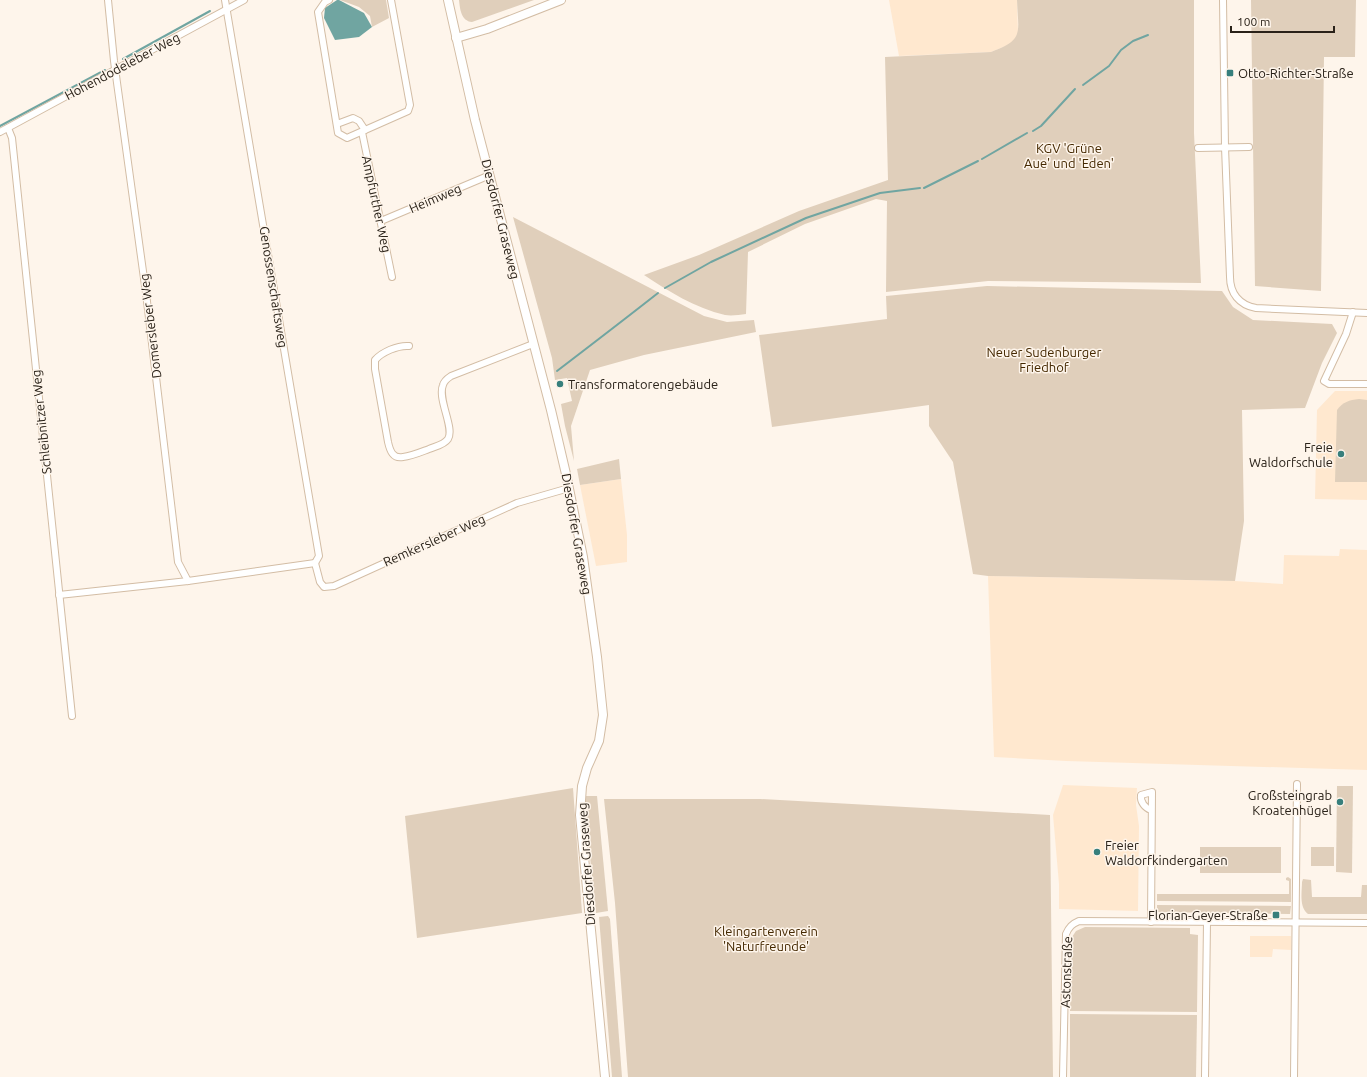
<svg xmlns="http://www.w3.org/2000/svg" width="1367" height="1077" font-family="Ubuntu,sans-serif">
  <rect width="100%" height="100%" fill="#fef5eb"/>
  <g fill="#ffe8cf">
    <path d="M 889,0 L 1017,0 L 1018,33 L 1013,43 L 991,52 L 899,56 Z"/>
    <path d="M 1335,391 L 1367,391 L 1367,500 L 1315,499 L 1317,410 Z"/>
    <path d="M 621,479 L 627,535 L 627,562 L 596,566 L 580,485 Z"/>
    <path d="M 1340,549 L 1367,550 L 1367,770 L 1066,761 L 994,757 L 988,576 L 1235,581 L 1283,584 L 1284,555 L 1339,556 Z"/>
    <path d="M 1063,785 L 1137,788 L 1136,805 L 1139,826 L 1138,911 L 1059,909 L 1059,884 L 1053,815 Z"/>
    <path d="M 1250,936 L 1291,936 L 1291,950 L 1273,949 L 1272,957 L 1250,957 Z"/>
  </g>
  <g fill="#e0cfbb">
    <path d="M 340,0 L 386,0 L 389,18 L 372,27 L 370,16 L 359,7 Z"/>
    <path d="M 459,0 L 534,0 L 472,22 C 461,21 460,9 459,0 Z"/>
    <path d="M 1017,0 L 1194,0 L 1194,133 L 1201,283 L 988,281 L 886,292 L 887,201 L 876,199 L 805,224 L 748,252 L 746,314 C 739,315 731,316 725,315 C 695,308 668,291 644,275 L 699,255 L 799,211 L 888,180 L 885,57 L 991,52 C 1025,40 1018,32 1017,0 Z"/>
    <path d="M 1251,0 L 1356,0 L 1355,57 L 1324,57 L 1321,291 L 1255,286 Z"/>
    <path d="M 513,217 L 704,316 L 727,322 L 754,320 L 756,332 L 644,355 L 590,370 L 571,426 L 574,461 L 565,426 L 561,404 L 572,401 L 567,378 L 555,380 L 552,358 Z"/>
    <path d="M 987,286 L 1222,291 L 1233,307 L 1253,320 L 1332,324 L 1337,333 L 1322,363 L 1305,408 L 1242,410 L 1244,521 L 1235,581 L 988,576 L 973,574 L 953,462 L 929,426 L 929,405 L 772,427 L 759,335 L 887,319 L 886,296 Z"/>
    <path d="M 1359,399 L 1367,400 L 1367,482 L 1335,482 L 1337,410 C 1343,402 1349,400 1359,399 Z"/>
    <path d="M 619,459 L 621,479 L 580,485 L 577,469 Z"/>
    <path d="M 1337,786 L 1353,786 L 1352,873 L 1336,872 Z"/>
    <path d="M 573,788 L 582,913 L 417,938 L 405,816 Z"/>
    <path d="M 586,796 L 597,796 L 608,911 L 596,913 L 584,801 Z"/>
    <path d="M 604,799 L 760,799 L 1050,815 L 1053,1077 L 628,1077 L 615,903 Z"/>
    <rect x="1200" y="847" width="81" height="26"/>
    <rect x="1311" y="847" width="23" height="19"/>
    <path d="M 1288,877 L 1291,879 L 1291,902 L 1157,901 L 1157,894 L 1289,894 L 1289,881 L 1286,880 L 1286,878 Z"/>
    <path d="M 1303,879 L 1311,880 L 1312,897 L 1361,897 L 1362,885 L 1367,885 L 1367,914 L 1308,914 C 1299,907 1302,892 1302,882 Z"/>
    <path d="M 1157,905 L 1291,906 L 1290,914 L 1157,912 Z"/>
    <path d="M 608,916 L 610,919 L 622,1077 L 612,1077 L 599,917 Z"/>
    <path d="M 1085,927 L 1190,928 L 1190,934 L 1198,935 L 1197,1012 L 1070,1011 L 1072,937 L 1076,931 Z"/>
    <path d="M 1070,1014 L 1197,1015 L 1196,1077 L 1070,1077 Z"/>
  </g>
  <path fill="#70a5a1" d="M 337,0 L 339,0 L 364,13 L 372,27 L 359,37 L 335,40 L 324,18 L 325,8 Z"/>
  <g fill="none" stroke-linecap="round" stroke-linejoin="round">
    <g stroke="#70a5a1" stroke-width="2">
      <path d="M 123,59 L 210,11"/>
      <path d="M 1083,85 L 1109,66 L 1121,50 L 1133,41 L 1148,35"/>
      <path d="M 0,126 L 105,70"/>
      <path d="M 1033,131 L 1041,126 L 1075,89"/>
      <path d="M 982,159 L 1027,133"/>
      <path d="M 924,188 L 978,161"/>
      <path d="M 665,288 L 711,262 L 806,218 L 880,193 L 920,188"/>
      <path d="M 557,371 C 591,345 625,319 658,293"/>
    </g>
    <defs>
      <g id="minor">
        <path d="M 108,0 L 114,61 L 146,293 L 178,562 L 188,581"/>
        <path d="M 225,0 L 319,556 L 315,563"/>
        <path d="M 329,0 L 325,2 L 318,12 L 338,133 L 347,138 L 408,111 L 410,105 L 391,0"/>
        <path d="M 1223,0 L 1225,147 L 1230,277 C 1230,293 1239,305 1256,308 L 1367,313"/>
        <path d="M 337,124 L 353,118 L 359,121 L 365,130"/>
        <path d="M 8,128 L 12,138 L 72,716"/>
        <path d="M 0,132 L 244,0"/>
        <path d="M 362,132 L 392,277"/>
        <path d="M 1198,148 L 1249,147"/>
        <path d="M 381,221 L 490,175"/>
        <path d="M 1353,312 L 1346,334 L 1324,381 L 1329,384 L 1367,384"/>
        <path d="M 409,346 C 398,345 382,352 375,360 L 375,369 L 388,442 C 390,451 393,459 403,457 C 412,456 421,452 429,449 C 436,446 444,445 448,439 C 455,428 437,399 443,385 C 444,381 448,378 451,376 L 533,344"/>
        <path d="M 315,563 L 320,582 L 324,587 L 334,586 L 517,503 L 569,488"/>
        <path d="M 59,595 L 188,581 L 315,563"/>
        <path d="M 1151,922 L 1152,792 L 1141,795 C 1140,802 1145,808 1151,810"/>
        <path d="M 1063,1077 L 1066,934 C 1069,927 1072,924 1079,921 L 1367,923"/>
        <path d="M 1205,1077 L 1207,922"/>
        <path d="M 1294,1077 L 1297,784"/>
      </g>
      <g id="secondary">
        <path d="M 448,0 L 475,120 L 551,410 L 566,474 L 583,557 L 597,657 L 603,715 L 599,741 L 587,768 L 582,786 L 580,815 L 605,1077"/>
        <path d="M 456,38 L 487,29 L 561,0"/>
      </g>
    </defs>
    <use href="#minor" stroke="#d3bda5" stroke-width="8"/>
    <use href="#secondary" stroke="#d3bda5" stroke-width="10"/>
    <use href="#minor" stroke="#fff" stroke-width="6"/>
    <use href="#secondary" stroke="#fff" stroke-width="8"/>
  </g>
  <g fill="#377f7c" stroke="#fef5eb" stroke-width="1.5">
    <rect x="1226" y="69" width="8" height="8" rx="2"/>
    <circle cx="560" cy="384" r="4"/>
    <circle cx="1341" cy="454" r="4"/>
    <circle cx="1340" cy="802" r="4"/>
    <circle cx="1097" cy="852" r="4"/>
    <rect x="1272" y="911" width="8" height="8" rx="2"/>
  </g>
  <g text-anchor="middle" stroke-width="3" stroke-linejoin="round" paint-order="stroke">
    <g font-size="13" fill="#2a2219" stroke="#fef5eb">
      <text transform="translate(122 66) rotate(-28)" y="5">Hohendodeleber Weg</text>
      <text transform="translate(435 198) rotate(-23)" y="5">Heimweg</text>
      <text transform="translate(377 204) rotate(78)" y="5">Ampfurther Weg</text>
      <text transform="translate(501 219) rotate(76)" y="5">Diesdorfer Graseweg</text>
      <text transform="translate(274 287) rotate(81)" y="5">Genossenschaftsweg</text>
      <text transform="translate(150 326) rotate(-97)" y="5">Domersleber Weg</text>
      <text transform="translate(41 422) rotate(-96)" y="5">Schleibnitzer Weg</text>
      <text transform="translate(577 534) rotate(80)" y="5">Diesdorfer Graseweg</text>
      <text transform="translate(434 540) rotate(-24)" y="5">Remkersleber Weg</text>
      <text transform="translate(586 864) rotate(-94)" y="5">Diesdorfer Graseweg</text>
      <text transform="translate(1066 972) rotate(-88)" y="5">Astonstraße</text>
    </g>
    <g font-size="13" fill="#2a2219" stroke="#fef5eb" text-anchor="start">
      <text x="1238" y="78">Otto-Richter-Straße</text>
      <text x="568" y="389">Transformatorengebäude</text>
      <text x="1333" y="452" text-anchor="end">Freie<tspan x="1333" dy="15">Waldorfschule</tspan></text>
      <text x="1332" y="800" text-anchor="end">Großsteingrab<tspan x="1332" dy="15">Kroatenhügel</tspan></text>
      <text x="1105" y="850">Freier<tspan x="1105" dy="15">Waldorfkindergarten</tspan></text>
      <text x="1268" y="920" text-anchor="end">Florian-Geyer-Straße</text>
    </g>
    <g font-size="13" fill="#442800" stroke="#fef5eb">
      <text x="1069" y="153">KGV 'Grüne<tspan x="1069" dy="15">Aue' und 'Eden'</tspan></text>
      <text x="1044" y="357">Neuer Sudenburger<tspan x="1044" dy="15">Friedhof</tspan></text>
      <text x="766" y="936">Kleingartenverein<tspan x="766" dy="15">'Naturfreunde'</tspan></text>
    </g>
  </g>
  <path d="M1231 26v6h103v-6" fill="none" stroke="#2a2219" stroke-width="2"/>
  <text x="1237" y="26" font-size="12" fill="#2a2219" stroke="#fef5eb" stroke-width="3" paint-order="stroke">100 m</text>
</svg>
